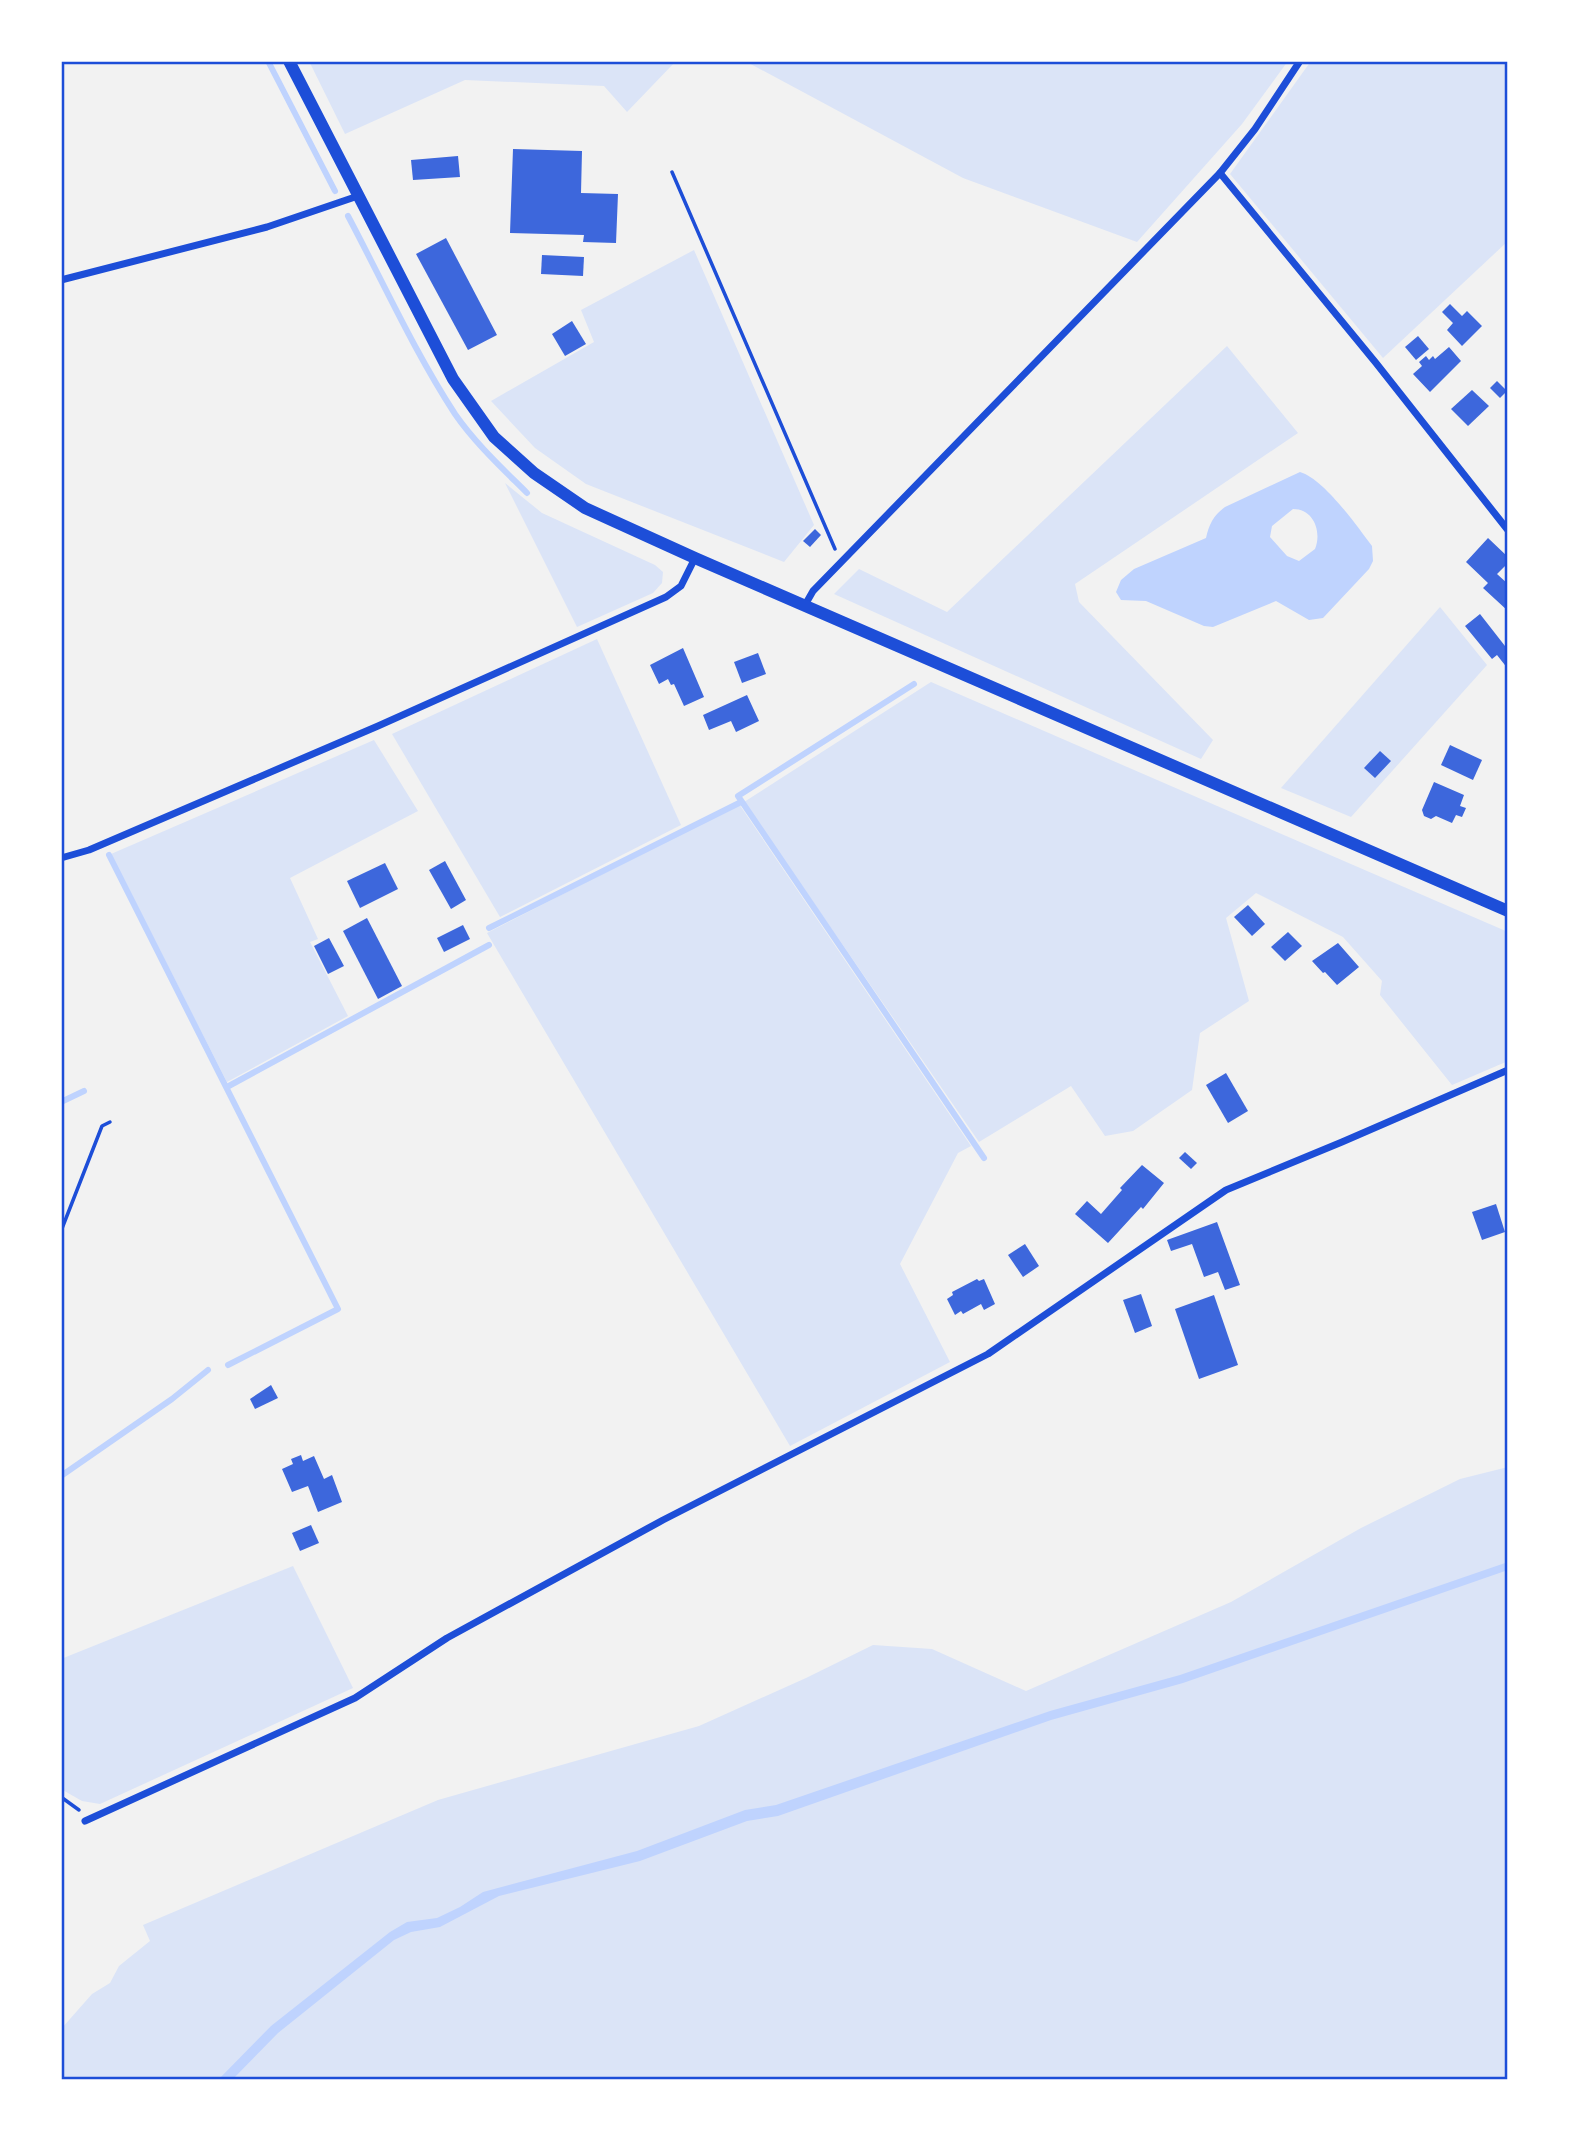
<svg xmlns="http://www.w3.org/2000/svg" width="1569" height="2141" font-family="'Exo 2',sans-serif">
  <rect width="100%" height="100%" fill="#f2f2f2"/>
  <g fill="#dbe4f7">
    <path d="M 309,61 L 676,61 L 627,112 L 604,86 L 465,80 L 345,134 Z"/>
    <path d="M 745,61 L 1288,61 L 1242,124 L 1137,242 L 963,178 Z"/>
    <path d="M 1311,61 L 1508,61 L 1508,241 L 1383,358 L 1230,174 Z"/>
    <path d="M 694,250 L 814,525 L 784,562 L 586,484 L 535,448 L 491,401 L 594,342 L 581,310 Z"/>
    <path d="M 1227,346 L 1298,433 L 1075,584 L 1079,602 L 1213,740 L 1201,759 L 834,594 L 859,569 L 947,612 Z"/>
    <path d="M 505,483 L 542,513 L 655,565 L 663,572 L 662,583 L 653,593 L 577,627 Z"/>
    <path d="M 1440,607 L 1487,665 L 1351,817 L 1281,788 Z"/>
    <path d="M 597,639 L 681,825 L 500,917 L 392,734 Z"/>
    <path d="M 931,682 L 1508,932 L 1508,1061 L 1452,1085 L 1380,995 L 1382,981 L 1343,937 L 1256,893 L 1226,918 L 1249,1001 L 1200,1033 L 1192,1090 L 1133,1131 L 1105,1136 L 1071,1086 L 979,1142 L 744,802 Z"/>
    <path d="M 374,740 L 418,811 L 290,878 L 318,939 L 310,942 L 348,1016 L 227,1082 L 111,854 Z"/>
    <path d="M 739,804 L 971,1146 L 958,1153 L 900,1264 L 950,1362 L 790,1446 L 487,933 Z"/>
    <path d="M 1508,1467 L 1508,2080 L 61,2080 L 62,2028 L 92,1994 L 110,1983 L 119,1966 L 150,1941 L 143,1925 L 438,1800 L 699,1726 L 806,1678 L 873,1645 L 932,1649 L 1026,1691 L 1231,1602 L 1361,1528 L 1460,1479 Z"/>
    <path d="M 293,1566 L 353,1688 L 100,1804 L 82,1801 L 61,1789 L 61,1659 Z"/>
  </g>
  <g fill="#bfd3fe" fill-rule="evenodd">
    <path d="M 1300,472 C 1324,479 1357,526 1372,546 L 1373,561 L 1369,569 L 1323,618 L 1309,620 L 1276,601 L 1213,627 L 1204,626 L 1146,601 L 1121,600 L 1116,592 L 1121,580 L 1134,569 L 1206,538 C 1209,524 1214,515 1225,507 ZM 1293,509 C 1314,509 1322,532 1315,549 L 1299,561 L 1287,556 L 1270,537 L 1272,526 Z"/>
    <path d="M 1508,1562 L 1508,1570 L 1183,1683 L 1051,1720 L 778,1816 L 747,1821 L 640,1861 L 499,1896 L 440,1927 L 411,1932 L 394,1940 L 278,2033 L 232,2080 L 218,2080 L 271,2026 L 390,1932 L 407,1922 L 437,1918 L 460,1907 L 483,1892 L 637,1851 L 745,1810 L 776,1805 L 1050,1711 L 1180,1675 Z"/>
  </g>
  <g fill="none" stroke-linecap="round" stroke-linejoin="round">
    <g stroke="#bfd3fe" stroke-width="6">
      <path d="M 268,61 L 335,191"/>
      <path d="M 348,216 C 383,282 414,351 455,414 C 475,443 502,468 527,493"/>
      <path d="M 914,684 L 738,796 L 984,1158"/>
      <path d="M 109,855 L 338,1309 L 228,1365"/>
      <path d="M 489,928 L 741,802"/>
      <path d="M 227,1087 L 489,945"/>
      <path d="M 61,1102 L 84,1091"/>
      <path d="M 61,1476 L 172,1399 L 208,1370"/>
    </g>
  </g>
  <g fill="#3d67dc">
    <path d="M 513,149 L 582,151 L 581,193 L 618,194 L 616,243 L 583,242 L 584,235 L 510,233 Z"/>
    <path d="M 458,156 L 460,177 L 413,180 L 411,160 Z"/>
    <path d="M 446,238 L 497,335 L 468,350 L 416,254 Z"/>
    <path d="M 542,255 L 584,257 L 583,276 L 541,274 Z"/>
    <path d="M 1450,304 L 1462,316 L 1467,311 L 1482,326 L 1462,346 L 1447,330 L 1453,323 L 1442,312 Z"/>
    <path d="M 572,321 L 586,344 L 565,356 L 552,334 Z"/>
    <path d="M 1418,336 L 1429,349 L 1416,360 L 1405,347 Z"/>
    <path d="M 1449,347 L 1461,361 L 1430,392 L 1413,374 L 1422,366 L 1419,362 L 1426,356 L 1429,360 L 1433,356 L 1435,359 Z"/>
    <path d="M 1497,381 L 1507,391 L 1500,398 L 1490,388 Z"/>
    <path d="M 1472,390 L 1489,406 L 1468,426 L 1451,409 Z"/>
    <path d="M 815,529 L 821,535 L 810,547 L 803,541 Z"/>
    <path d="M 1488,538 L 1508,557 L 1508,563 L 1497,574 L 1508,584 L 1508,611 L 1483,588 L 1488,583 L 1466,562 Z"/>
    <path d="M 1480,614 L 1505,646 L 1508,645 L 1508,669 L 1497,655 L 1492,659 L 1465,626 Z"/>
    <path d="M 683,648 L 704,697 L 684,706 L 674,684 L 671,685 L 668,679 L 659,684 L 650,665 Z"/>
    <path d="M 758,653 L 766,674 L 742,683 L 734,662 Z"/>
    <path d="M 747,695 L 759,721 L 736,732 L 731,721 L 709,730 L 703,715 Z"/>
    <path d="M 1450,745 L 1482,760 L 1473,780 L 1441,765 Z"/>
    <path d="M 1380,751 L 1391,761 L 1375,778 L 1364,768 Z"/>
    <path d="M 1434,782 L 1464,795 L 1460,806 L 1466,808 L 1462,817 L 1456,815 L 1452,823 L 1436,816 L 1431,819 L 1424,816 L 1422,810 Z"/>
    <path d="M 445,861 L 466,900 L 451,909 L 429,870 Z"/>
    <path d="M 385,863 L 398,889 L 360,908 L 347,881 Z"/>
    <path d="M 1248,905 L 1265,924 L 1252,936 L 1234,917 Z"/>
    <path d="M 367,918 L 402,986 L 378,999 L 343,931 Z"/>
    <path d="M 463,925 L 470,939 L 444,952 L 437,938 Z"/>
    <path d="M 1288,932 L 1302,946 L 1285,961 L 1271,947 Z"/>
    <path d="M 329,938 L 344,966 L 328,974 L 314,946 Z"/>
    <path d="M 1338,943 L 1359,967 L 1337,985 L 1325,972 L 1323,973 L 1312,961 Z"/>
    <path d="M 1226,1073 L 1248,1111 L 1228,1123 L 1206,1085 Z"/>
    <path d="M 1185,1152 L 1197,1163 L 1191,1169 L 1179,1158 Z"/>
    <path d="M 1142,1165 L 1164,1183 L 1143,1209 L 1141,1207 L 1108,1243 L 1075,1214 L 1087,1201 L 1101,1214 L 1122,1190 L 1120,1188 Z"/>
    <path d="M 1496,1204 L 1505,1232 L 1482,1240 L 1472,1212 Z"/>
    <path d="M 1217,1222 L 1240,1285 L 1225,1290 L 1218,1272 L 1204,1277 L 1192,1244 L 1171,1251 L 1167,1240 Z"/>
    <path d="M 1025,1244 L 1039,1266 L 1023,1277 L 1008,1255 Z"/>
    <path d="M 977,1279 L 979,1281 L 984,1279 L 995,1304 L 984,1310 L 981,1304 L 963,1314 L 961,1311 L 955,1315 L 947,1299 L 953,1295 L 952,1292 Z"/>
    <path d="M 1141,1294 L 1152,1326 L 1135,1333 L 1123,1300 Z"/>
    <path d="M 1214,1295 L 1238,1365 L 1199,1379 L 1175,1309 Z"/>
    <path d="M 271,1385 L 278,1398 L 255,1409 L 250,1399 Z"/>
    <path d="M 301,1455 L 303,1461 L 314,1456 L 324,1479 L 332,1475 L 342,1502 L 318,1512 L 308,1486 L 292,1492 L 282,1469 L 293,1464 L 291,1459 Z"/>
    <path d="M 311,1525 L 319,1543 L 300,1551 L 292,1533 Z"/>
  </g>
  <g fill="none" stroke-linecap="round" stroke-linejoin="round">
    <g stroke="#1d4ed8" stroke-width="3.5">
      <path d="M 672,172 L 835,549"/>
      <path d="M 61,1231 L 102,1126 L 110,1122"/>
      <path d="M 61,1797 L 79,1810"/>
    </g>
    <g stroke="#1d4ed8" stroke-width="7">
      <path d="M 1220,173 L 1376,363 L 1507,529"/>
      <path d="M 61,280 L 267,227 L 358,196"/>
      <path d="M 805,605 L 813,591 L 1220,173 L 1255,129 L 1300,61"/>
      <path d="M 61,858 L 89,850 L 378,726 L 666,597 L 681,586 L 695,558"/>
      <path d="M 85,1821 L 355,1698 L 447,1638 L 663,1520 L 988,1354 L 1226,1190 L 1342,1142 L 1508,1070"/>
    </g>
    <path stroke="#1d4ed8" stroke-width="12" d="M 289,61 L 453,379 L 494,437 L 534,473 L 585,508 L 695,558 L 1508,911"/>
  </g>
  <rect width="1569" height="2141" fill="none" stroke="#ffffff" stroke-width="126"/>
  <rect x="63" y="63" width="1443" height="2015" fill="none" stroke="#1d4ed8" stroke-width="2.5"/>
</svg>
